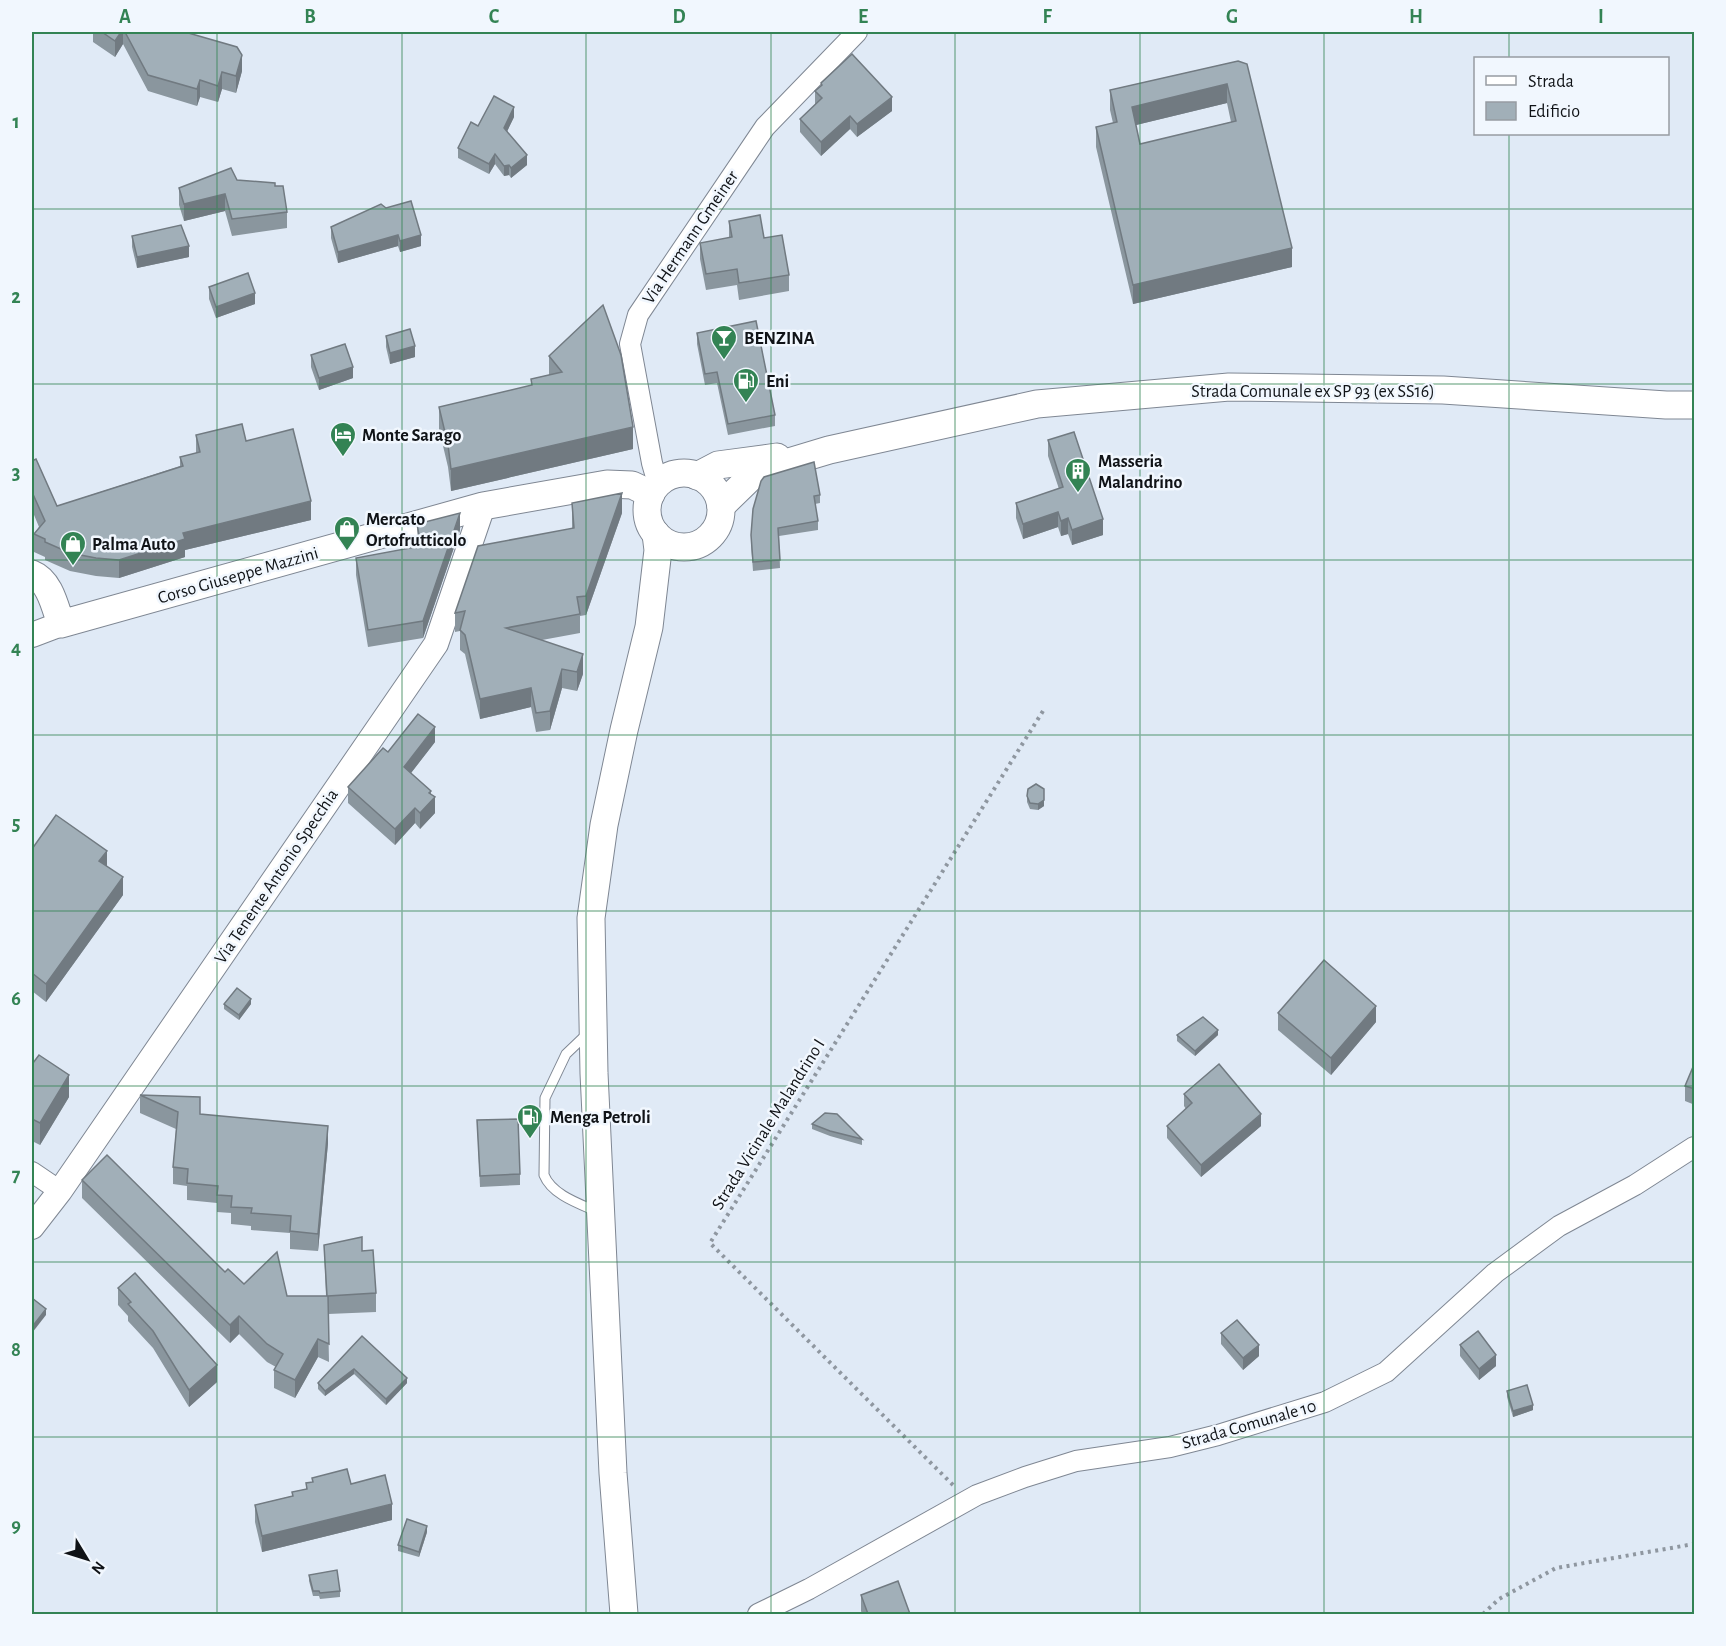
<svg xmlns="http://www.w3.org/2000/svg" width="1726" height="1646" font-family="'Alegreya Sans',sans-serif">
  <rect width="100%" height="100%" fill="#e0eaf6"/>
  <g fill="none" stroke-linecap="round" stroke-linejoin="round">
    <defs>
      <path id="service" d="M 588,1033 L 566,1054 L 545,1098 L 544,1175 C 552,1195 580,1204 598,1212"/>
      <g id="minor">
        <path d="M 658,484 L 652,463 L 630,344 L 638,315 L 765,127 L 857,32"/>
        <path d="M 32,1172 L 60,1191"/>
        <path d="M 758,1614 L 809,1589 L 977,1495 L 1025,1477 L 1076,1461 L 1170,1447 L 1218,1435 L 1325,1402 L 1386,1372 L 1495,1273 L 1559,1226 L 1635,1185 L 1694,1147"/>
      </g>
      <g id="tertiary">
        <path d="M 32,635 L 61,624"/>
        <path d="M 32,1227 L 60,1191 L 436,644 L 483,506"/>
      </g>
      <g id="secondary">
        <circle cx="684" cy="510" r="37"/>
        <path d="M 697,476 L 718,465 L 777,457"/>
        <path d="M 721,506 L 756,472 L 829,450 L 1037,404 L 1229,387 L 1443,390 L 1666,405 L 1694,405"/>
        <path d="M 32,574 C 50,581 55,607 61,624 L 483,506 L 607,484 L 632,485 L 651,494"/>
        <path d="M 624,1614 L 613,1473 L 594,1073 L 591,918 L 604,825 L 624,730 L 649,627 L 658,550 L 656,534"/>
      </g>
    </defs>
    <use href="#service" stroke="#7f8793" stroke-width="11"/>
    <use href="#minor" stroke="#7f8793" stroke-width="22"/>
    <use href="#tertiary" stroke="#7f8793" stroke-width="26"/>
    <use href="#secondary" stroke="#7f8793" stroke-width="29"/>
    <g stroke="#8f97a0" stroke-width="4" stroke-dasharray="3 4.5" stroke-linecap="butt">
      <path d="M 953,1485 L 710,1243 L 1043,711"/>
      <path d="M 1483,1614 L 1499,1599 L 1556,1568 L 1694,1544"/>
    </g>
    <use href="#service" stroke="#fff" stroke-width="9"/>
    <use href="#minor" stroke="#fff" stroke-width="20"/>
    <use href="#tertiary" stroke="#fff" stroke-width="24"/>
    <use href="#secondary" stroke="#fff" stroke-width="27"/>
  </g>
  <g fill="#8a969e" fill-rule="evenodd">
    <path d="M 93,32 L 185,32 L 242,71 L 236,93 L 222,89 L 218,102 L 200,97 L 197,106 L 148,91 L 123,44 L 115,57 L 93,42 Z"/>
    <path d="M 1238,61 L 1292,267 L 1133,304 L 1096,147 L 1096,127 L 1113,123 L 1110,110 L 1110,90 ZM 1227,103 L 1231,122 L 1140,144 L 1136,125 Z"/>
    <path d="M 821,83 L 892,111 L 857,137 L 850,129 L 821,156 L 800,132 L 800,119 L 815,105 L 815,91 L 821,86 Z"/>
    <path d="M 514,117 L 507,131 L 527,165 L 511,178 L 509,175 L 504,176 L 495,164 L 489,174 L 458,158 L 458,148 L 478,126 Z"/>
    <path d="M 275,186 L 287,212 L 287,228 L 232,236 L 225,211 L 184,221 L 179,205 L 179,188 Z"/>
    <path d="M 386,208 L 421,246 L 400,252 L 398,246 L 338,263 L 331,238 L 331,227 Z"/>
    <path d="M 729,221 L 764,238 L 789,275 L 789,291 L 739,300 L 737,285 L 706,290 L 700,259 L 700,243 L 729,238 Z"/>
    <path d="M 132,236 L 189,257 L 137,268 L 132,247 Z"/>
    <path d="M 209,287 L 255,304 L 216,318 L 209,299 Z"/>
    <path d="M 697,333 L 775,415 L 775,426 L 728,435 L 717,383 L 705,385 L 697,344 Z"/>
    <path d="M 386,336 L 415,357 L 390,364 L 386,347 Z"/>
    <path d="M 311,355 L 353,378 L 319,390 L 311,367 Z"/>
    <path d="M 549,356 L 633,449 L 451,491 L 448,467 L 439,429 L 439,407 L 531,386 L 531,379 L 549,375 Z"/>
    <path d="M 196,435 L 246,441 L 311,520 L 185,550 L 185,557 L 119,578 L 96,576 L 70,571 L 45,560 L 45,557 L 34,552 L 34,534 L 39,527 L 32,510 L 32,461 L 57,506 L 180,466 L 180,457 L 196,453 Z"/>
    <path d="M 1048,440 L 1103,535 L 1072,545 L 1068,534 L 1061,536 L 1058,527 L 1023,539 L 1016,518 L 1016,503 L 1059,489 L 1048,456 Z"/>
    <path d="M 820,495 L 820,503 L 815,504 L 818,521 L 818,530 L 779,536 L 780,568 L 753,571 L 751,544 L 753,509 Z"/>
    <path d="M 572,503 L 622,513 L 586,615 L 580,616 L 580,633 L 542,640 L 583,674 L 577,691 L 562,688 L 550,730 L 536,732 L 531,707 L 480,719 L 465,654 L 460,650 L 460,631 L 455,632 L 455,613 L 572,528 Z"/>
    <path d="M 417,524 L 460,530 L 423,638 L 368,647 L 356,575 L 356,558 L 418,547 Z"/>
    <path d="M 435,742 L 411,773 L 431,794 L 435,813 L 420,829 L 415,823 L 395,845 L 348,803 L 348,787 L 388,752 Z"/>
    <path d="M 1027,796 L 1044,806 L 1038,810 L 1030,809 L 1027,802 Z"/>
    <path d="M 32,849 L 107,866 L 123,895 L 46,1002 L 32,991 Z"/>
    <path d="M 224,1004 L 251,1004 L 239,1020 L 224,1009 Z"/>
    <path d="M 1278,1013 L 1376,1022 L 1331,1075 L 1278,1030 Z"/>
    <path d="M 1177,1035 L 1218,1035 L 1195,1056 L 1177,1041 Z"/>
    <path d="M 32,1062 L 69,1097 L 40,1145 L 32,1141 Z"/>
    <path d="M 1695,1062 L 1695,1105 L 1685,1101 L 1685,1086 Z"/>
    <path d="M 1184,1094 L 1261,1126 L 1201,1177 L 1167,1138 L 1167,1126 L 1186,1109 L 1184,1106 Z"/>
    <path d="M 140,1095 L 200,1114 L 328,1143 L 318,1251 L 290,1249 L 290,1233 L 251,1230 L 251,1226 L 231,1224 L 231,1213 L 217,1212 L 217,1203 L 187,1200 L 187,1186 L 173,1184 L 173,1167 L 176,1129 L 140,1113 Z"/>
    <path d="M 477,1120 L 520,1174 L 520,1185 L 480,1187 Z"/>
    <path d="M 812,1124 L 862,1139 L 862,1145 L 830,1136 L 812,1129 Z"/>
    <path d="M 82,1180 L 225,1272 L 244,1284 L 287,1296 L 326,1296 L 324,1245 L 362,1251 L 376,1293 L 376,1312 L 328,1314 L 329,1362 L 318,1357 L 295,1398 L 274,1388 L 274,1370 L 276,1367 L 267,1362 L 239,1334 L 230,1343 L 82,1198 Z"/>
    <path d="M 118,1288 L 217,1382 L 189,1407 L 153,1348 L 128,1321 L 128,1316 L 118,1305 Z"/>
    <path d="M 1221,1333 L 1259,1356 L 1243,1370 L 1221,1344 Z"/>
    <path d="M 362,1336 L 407,1383 L 386,1405 L 354,1374 L 325,1396 L 318,1389 L 318,1383 Z"/>
    <path d="M 1460,1345 L 1496,1366 L 1479,1380 L 1460,1356 Z"/>
    <path d="M 1507,1391 L 1533,1410 L 1513,1417 L 1507,1397 Z"/>
    <path d="M 312,1478 L 351,1484 L 392,1520 L 262,1552 L 255,1522 L 255,1505 L 292,1496 L 292,1492 L 306,1489 L 306,1483 L 312,1482 Z"/>
    <path d="M 427,1532 L 419,1557 L 398,1551 L 398,1545 Z"/>
    <path d="M 309,1575 L 340,1591 L 340,1597 L 320,1599 L 319,1596 L 313,1596 L 309,1581 Z"/>
    <path d="M 861,1595 L 910,1614 L 862,1614 L 861,1611 Z"/>
  </g>
  <g fill="#717a81">
    <path d="M 121,32 L 123,32 L 123,44 L 115,57 L 115,41 Z"/>
    <path d="M 242,55 L 242,71 L 236,93 L 236,76 Z"/>
    <path d="M 222,72 L 222,89 L 218,102 L 218,86 Z"/>
    <path d="M 200,80 L 200,97 L 197,106 L 197,89 Z"/>
    <path d="M 1227,84 L 1227,103 L 1132,126 L 1132,107 Z"/>
    <path d="M 892,97 L 892,111 L 857,137 L 857,124 Z"/>
    <path d="M 514,107 L 514,117 L 504,138 L 504,128 Z"/>
    <path d="M 850,116 L 850,129 L 821,156 L 821,142 Z"/>
    <path d="M 495,154 L 495,164 L 489,174 L 489,164 Z"/>
    <path d="M 527,155 L 527,165 L 511,178 L 511,168 Z"/>
    <path d="M 509,165 L 509,175 L 504,176 L 504,166 Z"/>
    <path d="M 225,194 L 225,211 L 184,221 L 184,204 Z"/>
    <path d="M 398,235 L 398,246 L 338,263 L 338,252 Z"/>
    <path d="M 421,235 L 421,246 L 400,252 L 400,241 Z"/>
    <path d="M 189,246 L 189,257 L 137,268 L 137,257 Z"/>
    <path d="M 1292,248 L 1292,267 L 1133,304 L 1133,285 Z"/>
    <path d="M 255,293 L 255,304 L 216,318 L 216,307 Z"/>
    <path d="M 415,346 L 415,357 L 390,364 L 390,353 Z"/>
    <path d="M 353,367 L 353,378 L 319,390 L 319,378 Z"/>
    <path d="M 633,427 L 633,449 L 451,491 L 451,469 Z"/>
    <path d="M 622,493 L 622,513 L 586,615 L 586,596 Z"/>
    <path d="M 311,501 L 311,520 L 185,550 L 185,557 L 119,578 L 119,560 L 183,533 Z"/>
    <path d="M 1058,512 L 1058,527 L 1023,539 L 1023,524 Z"/>
    <path d="M 460,513 L 460,530 L 423,638 L 423,621 Z"/>
    <path d="M 1068,518 L 1068,534 L 1061,536 L 1061,521 Z"/>
    <path d="M 1103,519 L 1103,535 L 1072,545 L 1072,530 Z"/>
    <path d="M 583,654 L 583,674 L 577,691 L 577,672 Z"/>
    <path d="M 562,669 L 562,688 L 550,730 L 550,711 Z"/>
    <path d="M 531,688 L 531,707 L 480,719 L 480,699 Z"/>
    <path d="M 435,727 L 435,742 L 404,782 L 404,767 Z"/>
    <path d="M 431,791 L 431,801 L 435,797 L 435,813 L 420,829 L 420,813 Z"/>
    <path d="M 1044,795 L 1044,806 L 1038,810 L 1038,804 Z"/>
    <path d="M 415,808 L 415,823 L 395,845 L 395,829 Z"/>
    <path d="M 107,851 L 107,869 L 99,861 Z"/>
    <path d="M 123,877 L 123,895 L 46,1002 L 46,984 Z"/>
    <path d="M 251,999 L 251,1004 L 239,1020 L 239,1015 Z"/>
    <path d="M 1376,1006 L 1376,1022 L 1331,1075 L 1331,1058 Z"/>
    <path d="M 1218,1030 L 1218,1035 L 1195,1056 L 1195,1051 Z"/>
    <path d="M 69,1075 L 69,1097 L 40,1145 L 40,1123 Z"/>
    <path d="M 1261,1114 L 1261,1126 L 1201,1177 L 1201,1165 Z"/>
    <path d="M 328,1126 L 328,1143 L 318,1251 L 318,1234 Z"/>
    <path d="M 46,1309 L 46,1315 L 32,1333 L 32,1327 Z"/>
    <path d="M 239,1316 L 239,1334 L 230,1343 L 230,1325 Z"/>
    <path d="M 318,1339 L 318,1357 L 295,1398 L 295,1380 Z"/>
    <path d="M 1259,1345 L 1259,1356 L 1243,1370 L 1243,1358 Z"/>
    <path d="M 1496,1355 L 1496,1366 L 1479,1380 L 1479,1369 Z"/>
    <path d="M 217,1365 L 217,1382 L 189,1407 L 189,1390 Z"/>
    <path d="M 354,1369 L 354,1374 L 325,1396 L 325,1391 Z"/>
    <path d="M 407,1378 L 407,1383 L 386,1405 L 386,1399 Z"/>
    <path d="M 1533,1405 L 1533,1410 L 1513,1417 L 1513,1411 Z"/>
    <path d="M 392,1504 L 392,1520 L 262,1552 L 262,1536 Z"/>
    <path d="M 427,1526 L 427,1532 L 419,1557 L 419,1552 Z"/>
  </g>
  <g fill="#a1afb8" stroke="#717a81" stroke-width="1.5" fill-rule="evenodd">
    <path d="M 102,32 L 121,32 L 115,41 Z"/>
    <path d="M 125,32 L 185,32 L 237,47 L 242,55 L 236,76 L 222,72 L 218,86 L 200,80 L 197,89 L 148,75 Z"/>
    <path d="M 852,54 L 892,97 L 857,124 L 850,116 L 821,142 L 800,119 L 822,98 L 815,91 L 822,85 L 821,83 Z"/>
    <path d="M 1238,61 L 1247,64 L 1292,248 L 1133,285 L 1096,127 L 1117,122 L 1110,90 ZM 1227,84 L 1236,121 L 1140,144 L 1132,107 Z"/>
    <path d="M 494,96 L 514,107 L 504,128 L 527,155 L 511,168 L 509,165 L 504,166 L 495,154 L 489,164 L 458,148 L 471,122 L 478,126 Z"/>
    <path d="M 231,168 L 237,180 L 275,183 L 275,186 L 283,186 L 287,212 L 232,219 L 225,194 L 184,204 L 179,188 Z"/>
    <path d="M 411,201 L 421,235 L 400,241 L 398,235 L 338,252 L 331,227 L 381,204 L 386,208 Z"/>
    <path d="M 760,215 L 764,238 L 782,235 L 789,275 L 739,283 L 737,269 L 706,274 L 700,243 L 732,237 L 729,221 Z"/>
    <path d="M 181,225 L 189,246 L 137,257 L 132,236 Z"/>
    <path d="M 248,273 L 255,293 L 216,307 L 209,287 Z"/>
    <path d="M 603,305 L 621,355 L 633,427 L 451,469 L 448,445 L 439,407 L 532,385 L 531,379 L 562,372 L 549,356 Z"/>
    <path d="M 756,321 L 775,415 L 728,424 L 717,372 L 705,374 L 697,333 Z"/>
    <path d="M 410,329 L 415,346 L 390,353 L 386,336 Z"/>
    <path d="M 345,344 L 353,367 L 319,378 L 311,355 Z"/>
    <path d="M 242,424 L 246,441 L 293,429 L 311,501 L 183,533 L 185,539 L 119,560 L 96,558 L 70,553 L 45,542 L 45,539 L 34,534 L 45,521 L 32,492 L 32,461 L 36,459 L 57,506 L 183,466 L 180,457 L 200,452 L 196,435 Z"/>
    <path d="M 1074,432 L 1103,519 L 1072,530 L 1068,518 L 1061,521 L 1058,512 L 1023,524 L 1016,503 L 1063,487 L 1048,440 Z"/>
    <path d="M 814,462 L 820,495 L 814,496 L 818,521 L 778,528 L 780,560 L 753,562 L 751,535 L 753,509 L 761,481 L 764,477 Z"/>
    <path d="M 622,493 L 586,596 L 577,597 L 580,614 L 506,628 L 583,654 L 577,672 L 562,669 L 550,711 L 536,713 L 531,688 L 480,699 L 465,635 L 460,630 L 465,611 L 455,613 L 478,546 L 574,528 L 572,503 Z"/>
    <path d="M 460,513 L 423,621 L 368,630 L 356,558 L 421,546 L 417,524 Z"/>
    <path d="M 418,714 L 435,727 L 404,767 L 431,791 L 429,793 L 435,797 L 420,813 L 415,808 L 395,829 L 348,787 L 383,748 L 388,752 Z"/>
    <path d="M 1036,784 L 1044,789 L 1044,800 L 1038,804 L 1030,803 L 1027,796 L 1028,789 Z"/>
    <path d="M 56,815 L 107,851 L 99,861 L 123,877 L 46,984 L 32,973 L 32,849 Z"/>
    <path d="M 1324,960 L 1376,1006 L 1331,1058 L 1278,1013 Z"/>
    <path d="M 237,988 L 251,999 L 239,1015 L 224,1004 Z"/>
    <path d="M 1203,1017 L 1218,1030 L 1195,1051 L 1177,1035 Z"/>
    <path d="M 39,1055 L 69,1075 L 40,1123 L 32,1119 L 32,1062 L 33,1063 Z"/>
    <path d="M 1695,1062 L 1695,1089 L 1685,1086 Z"/>
    <path d="M 1219,1064 L 1261,1114 L 1201,1165 L 1167,1126 L 1192,1103 L 1184,1094 Z"/>
    <path d="M 140,1095 L 200,1097 L 200,1114 L 328,1126 L 318,1234 L 290,1231 L 291,1216 L 251,1213 L 252,1208 L 231,1207 L 232,1196 L 217,1195 L 218,1186 L 187,1183 L 188,1169 L 173,1167 L 178,1112 Z"/>
    <path d="M 825,1113 L 837,1114 L 862,1139 L 830,1131 L 812,1124 Z"/>
    <path d="M 518,1119 L 520,1174 L 480,1176 L 477,1120 Z"/>
    <path d="M 107,1155 L 225,1272 L 228,1269 L 244,1284 L 277,1252 L 287,1296 L 327,1296 L 324,1245 L 362,1237 L 362,1251 L 373,1250 L 376,1293 L 328,1296 L 329,1344 L 318,1339 L 295,1380 L 274,1370 L 283,1354 L 267,1344 L 239,1316 L 230,1325 L 82,1180 Z"/>
    <path d="M 135,1273 L 217,1365 L 189,1390 L 153,1331 L 128,1304 L 131,1302 L 118,1288 Z"/>
    <path d="M 32,1298 L 46,1309 L 32,1327 Z"/>
    <path d="M 1237,1320 L 1259,1345 L 1243,1358 L 1221,1333 Z"/>
    <path d="M 1478,1331 L 1496,1355 L 1479,1369 L 1460,1345 Z"/>
    <path d="M 362,1336 L 407,1378 L 386,1399 L 354,1369 L 325,1391 L 318,1383 Z"/>
    <path d="M 1527,1385 L 1533,1405 L 1513,1411 L 1507,1391 Z"/>
    <path d="M 347,1469 L 351,1484 L 385,1475 L 392,1504 L 262,1536 L 255,1505 L 293,1496 L 292,1492 L 307,1489 L 306,1483 L 313,1482 L 312,1478 Z"/>
    <path d="M 407,1519 L 427,1526 L 419,1552 L 398,1545 Z"/>
    <path d="M 337,1570 L 340,1591 L 320,1593 L 319,1591 L 313,1591 L 309,1575 Z"/>
    <path d="M 898,1581 L 910,1614 L 868,1614 L 861,1595 Z"/>
  </g>
  <path fill="none" stroke="#338354" stroke-width="1.5" stroke-opacity="0.55" d="M 217,32 L 217,1614M 402,32 L 402,1614M 586,32 L 586,1614M 771,32 L 771,1614M 955,32 L 955,1614M 1140,32 L 1140,1614M 1324,32 L 1324,1614M 1509,32 L 1509,58M 1509,134 L 1509,1614M 32,209 L 1694,209M 32,384 L 1694,384M 32,560 L 1694,560M 32,735 L 1694,735M 32,911 L 1694,911M 32,1086 L 1694,1086M 32,1262 L 1694,1262M 32,1437 L 1694,1437"/>
  <defs>
    <symbol id="bar-pin" viewBox="-11 -11 22 30"><path d="M0 17L-7.5 6A9.5 9.5 0 1 1 7.5 6Z" fill="#338354" stroke="#f1f7fe"/><path d="M-6-5H6L.8 .8V4.5H3.5V6h-7V4.5H-.8V.8Z" fill="#fff"/></symbol>
    <symbol id="fuel-pin" viewBox="-11 -11 22 30"><path d="M0 17L-7.5 6A9.5 9.5 0 1 1 7.5 6Z" fill="#338354" stroke="#f1f7fe"/><path d="M-5.5-6h7V0h2V4h1.3V-2.5L3-4.5l.8-.8L6-3V5H2.5V1h-1V6h-7ZM-4.2-4.7v3.2H.2V-4.7Z" fill="#fff"/></symbol>
    <symbol id="hotel-pin" viewBox="-11 -11 22 30"><path d="M0 17L-7.5 6A9.5 9.5 0 1 1 7.5 6Z" fill="#338354" stroke="#f1f7fe"/><path d="M-6-4.5h1.5V1H6V5H4.5V3h-9V5H-6ZM-4 0a1.8 1.8 0 1 1 3.6 0ZM.5 0V-2.5h3Q6-2.5 6 0Z" fill="#fff"/></symbol>
    <symbol id="building-pin" viewBox="-11 -11 22 30"><path d="M0 17L-7.5 6A9.5 9.5 0 1 1 7.5 6Z" fill="#338354" stroke="#f1f7fe"/><path d="M-4-6H4V6H1V3H-1V6H-4ZM-2.5-4.3h1.7v1.8h-1.7ZM.8-4.3h1.7v1.8H.8ZM-2.5-1h1.7V.8h-1.7ZM.8-1h1.7V.8H.8Z" fill="#fff"/></symbol>
    <symbol id="shop-pin" viewBox="-11 -11 22 30"><path d="M0 17L-7.5 6A9.5 9.5 0 1 1 7.5 6Z" fill="#338354" stroke="#f1f7fe"/><path d="M-5-2.5h2.3a2.7 3.5 0 0 1 5.4 0H5L5.5 6h-11ZM-1.5-2.5h3a1.5 2.3 0 0 0-3 0Z" fill="#fff"/></symbol>
  </defs>
  <g fill-rule="evenodd">
    <use href="#bar-pin" x="709" y="323" width="30" height="40"/>
    <use href="#fuel-pin" x="731" y="366" width="30" height="40"/>
    <use href="#hotel-pin" x="328" y="420" width="30" height="40"/>
    <use href="#building-pin" x="1063" y="456" width="30" height="40"/>
    <use href="#shop-pin" x="332" y="514" width="30" height="40"/>
    <use href="#shop-pin" x="58" y="529" width="30" height="40"/>
    <use href="#fuel-pin" x="515" y="1102" width="30" height="40"/>
  </g>
  <g text-anchor="middle" stroke-width="5" stroke-linejoin="round" paint-order="stroke">
    <g font-size="18" fill="#101317" stroke="#f1f7fe">
      <text transform="translate(690 237) rotate(-56)" y="6">Via Hermann Gmeiner</text>
      <text x="1313" y="397">Strada Comunale ex SP 93 (ex SS16)</text>
      <text transform="translate(238 575) rotate(-16)" y="6">Corso Giuseppe Mazzini</text>
      <text transform="translate(276 876) rotate(-56)" y="6">Via Tenente Antonio Specchia</text>
      <text transform="translate(768 1124) rotate(-58)" y="6">Strada Vicinale Malandrino I</text>
      <text transform="translate(1249 1424) rotate(-16)" y="6">Strada Comunale 10</text>
    </g>
    <g font-size="18" font-weight="bold" fill="#101317" stroke="#f1f7fe" text-anchor="start">
      <text x="744" y="344">BENZINA</text>
      <text x="766" y="387">Eni</text>
      <text x="362" y="441">Monte Sarago</text>
      <text x="1098" y="467">Masseria<tspan x="1098" dy="21">Malandrino</tspan></text>
      <text x="366" y="525">Mercato<tspan x="366" dy="21">Ortofrutticolo</tspan></text>
      <text x="92" y="550">Palma Auto</text>
      <text x="550" y="1123">Menga Petroli</text>
    </g>
  </g>
  <rect width="1726" height="1646" fill="none" stroke="#f1f7fe" stroke-width="66"/>
  <rect x="1474" y="57" width="195" height="78" fill="#f1f7fe" stroke="#979ca2" stroke-width="1.5"/>
  <rect x="1486" y="76" width="30" height="9" fill="#ffffff" stroke="#979ca2" stroke-width="1.5"/>
  <text x="1528" y="87" font-size="18" fill="#101317">Strada</text>
  <rect x="1486" y="102" width="30" height="18" fill="#a1afb8" stroke="#979ca2" stroke-width="1.5"/>
  <text x="1528" y="117" font-size="18" fill="#101317">Edificio</text>
  <g transform="translate(87 1559) rotate(128)" stroke="#f1f7fe" stroke-width="4.5" paint-order="stroke">
  <path d="M0-4.5L10 22L0 15L-10 22Z" fill="#101317"/>
  <text y="-9" font-size="16" font-weight="bold" text-anchor="middle" fill="#101317">N</text>
  </g>
  <rect x="33" y="33" width="1660" height="1580" fill="none" stroke="#338354" stroke-width="2"/>
  <g font-size="20" text-anchor="middle" font-weight="bold" fill="#338354">
    <text x="125" y="23">A</text>
    <text x="310" y="23">B</text>
    <text x="494" y="23">C</text>
    <text x="679" y="23">D</text>
    <text x="863" y="23">E</text>
    <text x="1047" y="23">F</text>
    <text x="1232" y="23">G</text>
    <text x="1416" y="23">H</text>
    <text x="1601" y="23">I</text>
    <text x="16" y="128">1</text>
    <text x="16" y="303">2</text>
    <text x="16" y="479">3</text>
    <text x="16" y="654">4</text>
    <text x="16" y="830">5</text>
    <text x="16" y="1005">6</text>
    <text x="16" y="1181">7</text>
    <text x="16" y="1356">8</text>
    <text x="16" y="1532">9</text>
  </g>
</svg>
